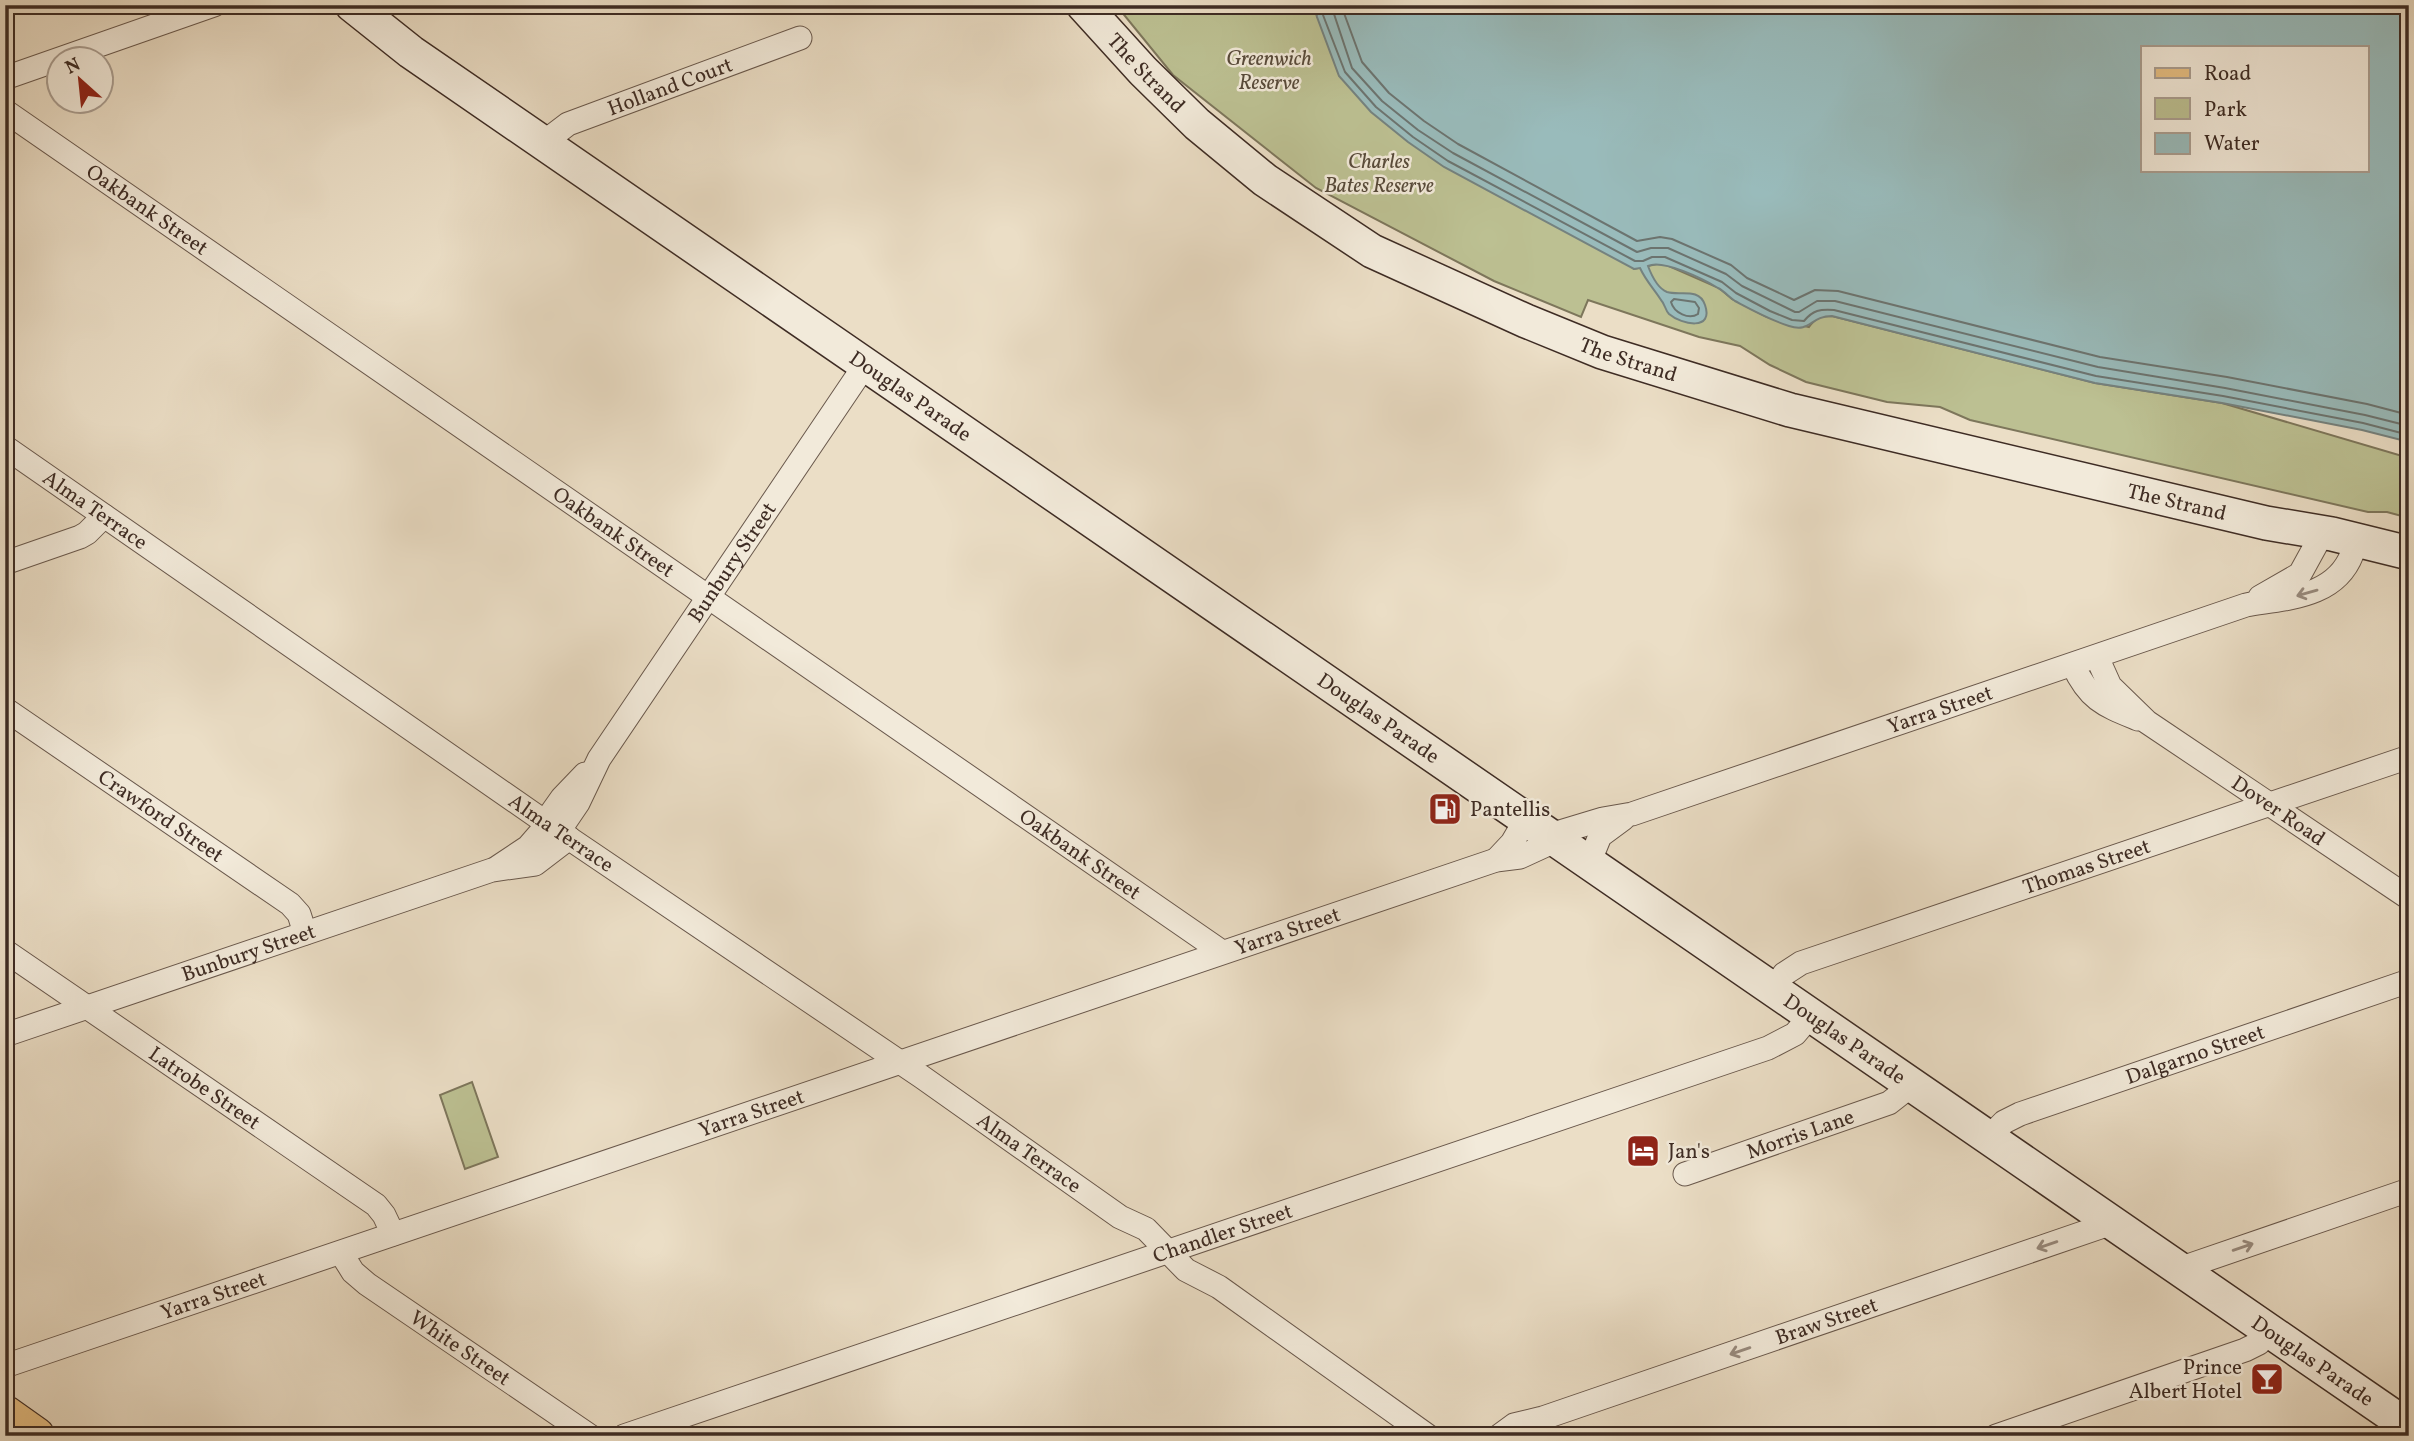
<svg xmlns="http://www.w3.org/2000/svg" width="2414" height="1441" font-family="Vollkorn,serif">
  <rect width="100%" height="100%" fill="#ebdec6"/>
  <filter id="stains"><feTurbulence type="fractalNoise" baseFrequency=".00286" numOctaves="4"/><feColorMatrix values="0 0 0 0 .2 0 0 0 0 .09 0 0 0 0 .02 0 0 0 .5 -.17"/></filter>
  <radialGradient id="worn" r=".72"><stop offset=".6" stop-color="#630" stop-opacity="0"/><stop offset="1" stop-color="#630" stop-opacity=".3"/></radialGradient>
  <g fill="#bcc092" stroke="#7d765b" stroke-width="2">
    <path d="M 1116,5 L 1315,5 L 1317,17 L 1634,269 L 1662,263 L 1719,288 L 1732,299 L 1767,317 L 1809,327 C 1816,317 1821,316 1832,316 L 2095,383 L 2222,403 L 2409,458 L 2409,518 L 2387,512 L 2368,512 L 1970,420 L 1940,407 L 1887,402 L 1806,382 L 1770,365 L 1740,346 L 1699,337 L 1588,300 L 1581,317 L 1494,281 L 1316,188 L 1173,75 Z"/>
    <path d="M 472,1082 L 498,1157 L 465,1169 L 440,1095 Z"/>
  </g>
  <path fill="#9bb" stroke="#75827f" stroke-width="2" fill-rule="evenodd" d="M 1315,5 L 2409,5 L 2409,442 L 2362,430 L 2222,403 L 2095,383 L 1832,316 C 1810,316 1811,333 1789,326 C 1770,320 1752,310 1735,301 C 1729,297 1724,291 1718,288 C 1703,279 1663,259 1648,266 C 1651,274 1657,288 1667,292 C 1680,296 1699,287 1705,305 C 1714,331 1682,325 1669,314 C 1665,310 1665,304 1661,300 C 1654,289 1646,281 1640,268 L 1634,269 L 1444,167 L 1408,142 L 1371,112 L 1339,76 L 1317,17 ZM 2143,47 L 2367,47 L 2367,170 L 2143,170 Z"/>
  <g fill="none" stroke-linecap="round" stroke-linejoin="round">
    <g stroke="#6c7470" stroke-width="2">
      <path d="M 1322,5 L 1323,15 L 1345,72 L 1376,107 L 1413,137 L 1448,161 L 1635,261 L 1643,261 L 1652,257 L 1665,257 L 1722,282 L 1736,293 L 1770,311 L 1792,320 L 1804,321 C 1813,310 1820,309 1834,310 L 2096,376 L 2223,396 L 2363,423 L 2409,435"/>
      <path d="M 1331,5 L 1352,68 L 1382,101 L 1418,130 L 1453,153 L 1637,252 L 1651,248 L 1668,248 L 1726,274 L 1742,286 L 1795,312 L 1799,312 L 1817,301 L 1835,301 L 2098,367 L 2225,388 L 2365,415 L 2409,426"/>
      <path d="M 1341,5 L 1362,62 L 1389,93 L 1424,121 L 1458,144 L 1637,241 L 1660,237 L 1672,239 L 1731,265 L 1747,278 L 1794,300 L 1815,290 L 1838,291 L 2100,357 L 2227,377 L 2367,404 L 2409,415"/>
      <path d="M 1674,299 L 1695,302 L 1699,308 L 1698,314 C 1689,320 1674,313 1671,302 Z"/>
    </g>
    <defs>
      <g id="street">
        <path d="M 5,78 L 214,5"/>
        <path id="s1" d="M 5,111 L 1222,952"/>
        <path id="s2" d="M 543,143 L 568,124 L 800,38"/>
        <path id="s3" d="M 5,447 L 545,822 L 922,1077 L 1120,1217 L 1146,1229 L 1186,1270 L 1219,1287 L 1428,1436"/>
        <path d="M 5,563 L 80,537 L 87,533 L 104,516"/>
        <path d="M 2260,597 L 2300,574 L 2317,543"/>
        <path id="s4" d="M 2097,657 L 2110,686 L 2147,722 L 2409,898"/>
        <path d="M 2073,665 C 2089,700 2104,705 2138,719"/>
        <path id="s5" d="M 5,709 L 290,904 L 299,914 L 305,933"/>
        <path d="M 545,822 L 562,798 L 585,774"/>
        <path id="s6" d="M 559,831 L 578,803 L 599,759 L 865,365"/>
        <path id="s7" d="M 1550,835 L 1603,819 L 1632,814 L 2246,605 C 2286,598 2335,598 2352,554"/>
        <path d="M 1496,860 L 1512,843 L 1526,819"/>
        <path d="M 1589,863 L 1600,836 L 1623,819"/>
        <path d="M 498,867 L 528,847 L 548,824"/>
        <path id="s8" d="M 5,951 L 376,1205 L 384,1215 L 393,1234"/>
        <path id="s9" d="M 1773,990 L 1784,974 L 1801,963 L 2409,757"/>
        <path id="s10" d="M 5,1035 L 492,870 L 535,864 L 569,838"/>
        <path id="s11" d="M 1989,1137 L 2004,1122 L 2020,1114 L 2409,981"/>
        <path id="s12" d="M 1685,1174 L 1889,1103 L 1912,1085"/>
        <path id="s13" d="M 341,1253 L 353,1272 L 367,1284 L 590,1436"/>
        <path d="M 2179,1269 L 2409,1190"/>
        <path id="s14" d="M 5,1366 L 1496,860 L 1520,857 L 1557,840"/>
        <path id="s15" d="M 624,1436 L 1768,1048 L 1795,1034 L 1811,1015"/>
        <path id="s16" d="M 1499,1436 L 1514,1425 L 1543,1418 L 2112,1223"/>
        <path d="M 1996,1436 L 2245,1350 L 2259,1343 L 2269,1331"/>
      </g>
      <g id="secondary">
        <path id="s17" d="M 352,5 L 411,52 L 2409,1427"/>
        <path id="s18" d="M 1083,5 L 1143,71 L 1197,124 L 1265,180 L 1372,251 L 1526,321 L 1602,352 L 1790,410 L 2266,523 L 2332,534 L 2409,553"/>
      </g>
      <path id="primary" d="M 5,1414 L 36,1436"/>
    </defs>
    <use href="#street" stroke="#69584c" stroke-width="25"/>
    <use href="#secondary" stroke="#3e2c24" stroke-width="36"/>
    <use href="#primary" stroke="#3e2c24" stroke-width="39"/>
    <use href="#street" stroke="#f2eada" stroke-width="23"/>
    <use href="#secondary" stroke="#f2eada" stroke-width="33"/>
    <use href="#primary" stroke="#e6bf83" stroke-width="37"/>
  </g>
  <defs><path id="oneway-shaft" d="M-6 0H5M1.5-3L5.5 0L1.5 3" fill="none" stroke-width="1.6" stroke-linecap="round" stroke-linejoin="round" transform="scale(1.75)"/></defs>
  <g stroke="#988b7f">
    <use href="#oneway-shaft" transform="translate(2307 593) rotate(164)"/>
    <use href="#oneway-shaft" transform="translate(2047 1245) rotate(161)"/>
    <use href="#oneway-shaft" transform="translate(2243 1247) rotate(-19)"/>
    <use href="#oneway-shaft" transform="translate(1740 1351) rotate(161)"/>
  </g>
  <defs>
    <symbol id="fuel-square" viewBox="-11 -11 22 22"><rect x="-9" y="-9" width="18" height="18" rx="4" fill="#8f2418" stroke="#f2eada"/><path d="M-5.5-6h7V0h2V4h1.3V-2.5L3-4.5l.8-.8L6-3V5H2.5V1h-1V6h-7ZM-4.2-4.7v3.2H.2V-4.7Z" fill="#fff"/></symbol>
    <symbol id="hotel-square" viewBox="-11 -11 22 22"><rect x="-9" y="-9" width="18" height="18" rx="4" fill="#8f2418" stroke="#f2eada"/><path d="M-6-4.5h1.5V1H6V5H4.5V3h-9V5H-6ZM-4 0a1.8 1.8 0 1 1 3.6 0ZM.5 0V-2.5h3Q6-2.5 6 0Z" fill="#fff"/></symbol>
    <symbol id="bar-square" viewBox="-11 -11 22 22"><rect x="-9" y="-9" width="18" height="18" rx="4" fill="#8f2418" stroke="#f2eada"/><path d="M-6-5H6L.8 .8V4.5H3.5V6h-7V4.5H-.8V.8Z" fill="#fff"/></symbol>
  </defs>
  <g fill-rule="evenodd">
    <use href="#fuel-square" x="1426" y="790" width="38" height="38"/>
    <use href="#hotel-square" x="1624" y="1132" width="38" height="38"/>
    <use href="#bar-square" x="2248" y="1360" width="38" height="38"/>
  </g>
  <g text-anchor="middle" stroke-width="5" stroke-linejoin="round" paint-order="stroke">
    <g font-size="21" font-style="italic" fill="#574a3a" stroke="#f2eada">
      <text x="1269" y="65">Greenwich<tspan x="1269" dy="24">Reserve</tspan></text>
      <text x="1379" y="168">Charles<tspan x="1379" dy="24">Bates Reserve</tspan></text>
    </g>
    <g font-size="21" fill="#3e2c24" stroke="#f2eada">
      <text dy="7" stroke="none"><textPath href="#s18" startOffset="93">The Strand</textPath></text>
      <text dy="7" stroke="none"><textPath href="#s2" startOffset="140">Holland Court</textPath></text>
      <text dy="7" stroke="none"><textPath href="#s1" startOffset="173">Oakbank Street</textPath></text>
      <text dy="7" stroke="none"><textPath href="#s18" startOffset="660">The Strand</textPath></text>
      <text dy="7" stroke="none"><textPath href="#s17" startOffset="682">Douglas Parade</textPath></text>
      <text dy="7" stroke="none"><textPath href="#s18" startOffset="1227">The Strand</textPath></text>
      <text dy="7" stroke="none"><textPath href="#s3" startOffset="110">Alma Terrace</textPath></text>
      <text dy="7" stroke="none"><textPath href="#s1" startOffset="740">Oakbank Street</textPath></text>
      <text dy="7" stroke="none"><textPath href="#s6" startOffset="320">Bunbury Street</textPath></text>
      <text dy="7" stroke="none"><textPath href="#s7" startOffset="410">Yarra Street</textPath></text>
      <text dy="7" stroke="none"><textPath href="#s17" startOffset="1250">Douglas Parade</textPath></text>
      <text dy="7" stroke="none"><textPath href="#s4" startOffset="242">Dover Road</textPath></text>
      <text dy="7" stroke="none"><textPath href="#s5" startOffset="189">Crawford Street</textPath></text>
      <text dy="7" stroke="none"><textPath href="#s3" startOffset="677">Alma Terrace</textPath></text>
      <text dy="7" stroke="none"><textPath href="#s1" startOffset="1307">Oakbank Street</textPath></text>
      <text dy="7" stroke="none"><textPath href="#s9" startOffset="341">Thomas Street</textPath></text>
      <text dy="7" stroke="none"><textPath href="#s14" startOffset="1354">Yarra Street</textPath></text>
      <text dy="7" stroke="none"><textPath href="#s10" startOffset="257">Bunbury Street</textPath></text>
      <text dy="7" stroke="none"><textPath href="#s17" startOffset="1816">Douglas Parade</textPath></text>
      <text dy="7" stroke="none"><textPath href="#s11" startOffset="224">Dalgarno Street</textPath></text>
      <text dy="7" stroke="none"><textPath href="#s8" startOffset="242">Latrobe Street</textPath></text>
      <text dy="7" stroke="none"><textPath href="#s14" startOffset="788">Yarra Street</textPath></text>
      <text dy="7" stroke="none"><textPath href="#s12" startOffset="122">Morris Lane</textPath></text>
      <text dy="7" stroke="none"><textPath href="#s3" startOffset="1244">Alma Terrace</textPath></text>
      <text dy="7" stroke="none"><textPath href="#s15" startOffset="632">Chandler Street</textPath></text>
      <text dy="7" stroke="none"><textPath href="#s14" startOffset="220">Yarra Street</textPath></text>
      <text dy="7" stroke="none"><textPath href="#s16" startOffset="348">Braw Street</textPath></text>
      <text dy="7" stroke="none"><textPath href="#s13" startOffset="154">White Street</textPath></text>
      <text dy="7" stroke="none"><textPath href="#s17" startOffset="2384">Douglas Parade</textPath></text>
    </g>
    <g font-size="21" fill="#3e2c24" stroke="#f2eada" text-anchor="start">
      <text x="1470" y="816">Pantellis</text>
      <text x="1668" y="1158">Jan's</text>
      <text x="2242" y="1374" text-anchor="end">Prince<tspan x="2242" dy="24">Albert Hotel</tspan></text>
    </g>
  </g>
  <rect width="2414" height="1441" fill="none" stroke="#ebdec6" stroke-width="28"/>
  <rect x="7" y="7" width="2400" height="1427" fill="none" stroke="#3e2c24" stroke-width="3.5"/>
  <rect x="14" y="14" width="2386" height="1413" fill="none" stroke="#3e2c24" stroke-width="2"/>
  <rect x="2141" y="46" width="228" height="126" fill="#f2eada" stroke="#aa9e91" stroke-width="2"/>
  <rect x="2155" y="68" width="35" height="10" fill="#e6bf83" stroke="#aa9e91" stroke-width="2"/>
  <text x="2204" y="80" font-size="21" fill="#3e2c24">Road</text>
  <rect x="2155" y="98" width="35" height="21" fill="#bcc092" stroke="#aa9e91" stroke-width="2"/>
  <text x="2204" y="116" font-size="21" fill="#3e2c24">Park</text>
  <rect x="2155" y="133" width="35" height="21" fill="#99bbbb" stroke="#aa9e91" stroke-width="2"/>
  <text x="2204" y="150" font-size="21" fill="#3e2c24">Water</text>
  <g transform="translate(80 80) rotate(333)"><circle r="33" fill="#f2eada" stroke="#aa9e91" stroke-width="2"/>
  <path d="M0-5L12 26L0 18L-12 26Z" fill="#8f2418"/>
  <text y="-10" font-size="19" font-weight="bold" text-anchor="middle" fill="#3e2c24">N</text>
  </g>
  <rect width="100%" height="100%" filter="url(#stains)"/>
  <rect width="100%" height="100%" fill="url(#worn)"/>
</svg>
